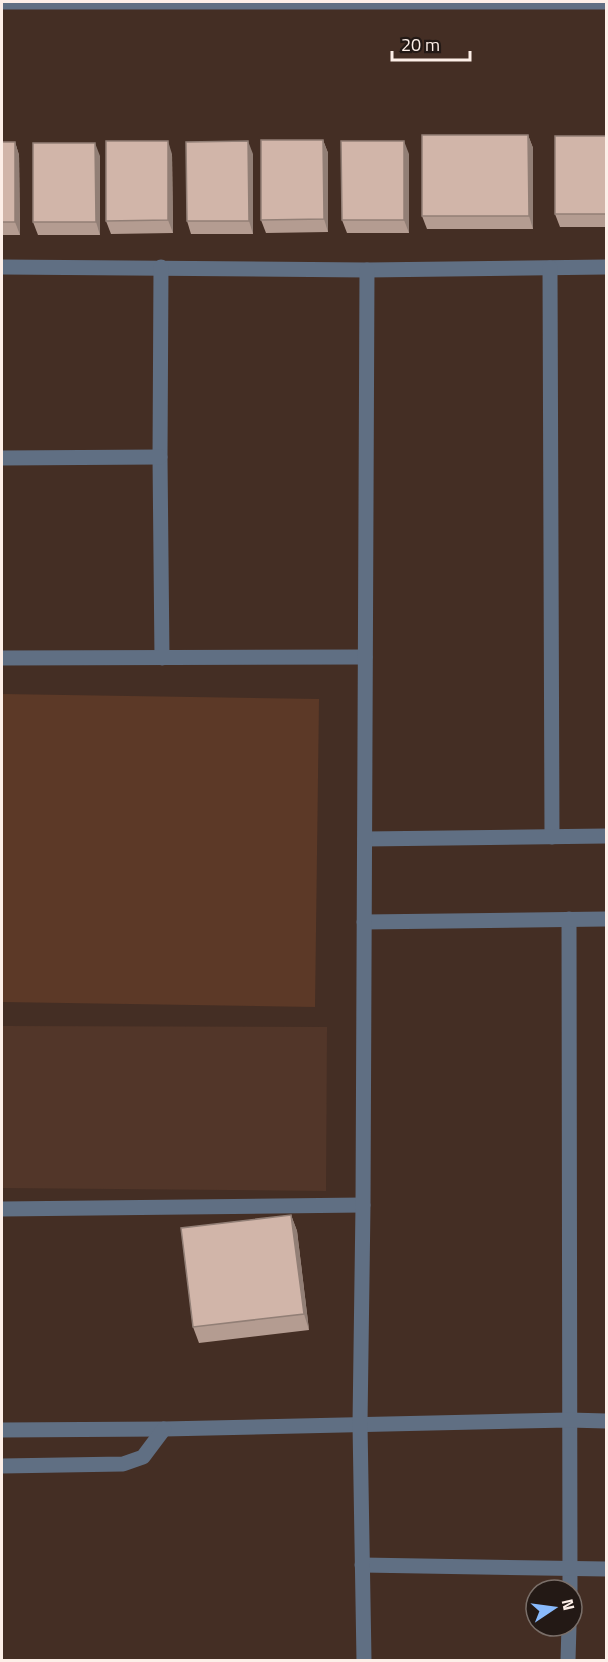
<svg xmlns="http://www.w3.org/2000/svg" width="608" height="1662" font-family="'Titillium Web',sans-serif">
  <rect width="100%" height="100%" fill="#442e24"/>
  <path fill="#523629" d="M 2,1026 L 327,1027 L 326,1191 L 2,1188 Z"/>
  <path fill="#5c3927" d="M 2,694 L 319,699 L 315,1007 L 2,1002 Z"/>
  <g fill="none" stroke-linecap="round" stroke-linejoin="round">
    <g stroke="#606f83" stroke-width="15">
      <path d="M 2,2 L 606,2"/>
      <path d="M 2,267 L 367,270 L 606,267"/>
      <path d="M 161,267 L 160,457 L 162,658"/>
      <path d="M 550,268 L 552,837"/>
      <path d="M 2,458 L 160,457"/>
      <path d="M 2,658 L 365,657"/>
      <path d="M 365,839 L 606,836"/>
      <path d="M 569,919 L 570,1590"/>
      <path d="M 364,922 L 606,919"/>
      <path d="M 2,1209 L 363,1205"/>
      <path d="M 2,1430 L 164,1429 L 569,1420 L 606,1421"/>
      <path d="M 2,1466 L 123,1464 L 143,1457 L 164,1429"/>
      <path d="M 362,1565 L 606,1569"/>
      <path d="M 364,1660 L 360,1424 L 363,1205 L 367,270"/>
      <path d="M 568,1660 L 569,1626"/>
    </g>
  </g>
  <g fill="#b49c91">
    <path d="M 528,135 L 533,148 L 533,229 L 427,229 L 422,216 Z"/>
    <path d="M 606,136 L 606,227 L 560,227 L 555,214 Z"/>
    <path d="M 323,140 L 328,153 L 328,232 L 266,233 L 261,220 Z"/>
    <path d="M 2,142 L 15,142 L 19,155 L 20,235 L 2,235 Z"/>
    <path d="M 172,154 L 173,233 L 111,234 L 106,221 Z"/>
    <path d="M 253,154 L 253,234 L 191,234 L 187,221 Z"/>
    <path d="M 409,154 L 409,233 L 347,233 L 342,220 Z"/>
    <path d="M 100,156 L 100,235 L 38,235 L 33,222 Z"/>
    <path d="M 291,1215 L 297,1231 L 309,1330 L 199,1343 L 193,1327 Z"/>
  </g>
  <g fill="#927f76">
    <path d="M 528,135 L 533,148 L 533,229 L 529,216 Z"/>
    <path d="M 323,140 L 328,153 L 328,232 L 324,219 Z"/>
    <path d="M 168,141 L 172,154 L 173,233 L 168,220 Z"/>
    <path d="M 248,141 L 253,154 L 253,234 L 249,221 Z"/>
    <path d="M 404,141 L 409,154 L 409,233 L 404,220 Z"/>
    <path d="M 15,142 L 19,155 L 20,235 L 15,222 Z"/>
    <path d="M 95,143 L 100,156 L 100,235 L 96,222 Z"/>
    <path d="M 291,1215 L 297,1231 L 309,1330 L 304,1314 Z"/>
  </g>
  <g fill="#d1b5a9" stroke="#927f76" stroke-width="1.5">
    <path d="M 422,135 L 528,135 L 529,216 L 422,216 Z"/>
    <rect x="555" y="136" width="51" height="78"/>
    <path d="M 261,140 L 323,140 L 324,219 L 261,220 Z"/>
    <path d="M 106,141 L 168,141 L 168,220 L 106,221 Z"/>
    <path d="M 248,141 L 249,221 L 187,221 L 186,142 Z"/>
    <path d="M 341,141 L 404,141 L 404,220 L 342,220 Z"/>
    <rect x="2" y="142" width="13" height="80"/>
    <path d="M 33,143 L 95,143 L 96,222 L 33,222 Z"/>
    <path d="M 291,1215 L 304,1314 L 193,1327 L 181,1228 Z"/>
  </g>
  <rect width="608" height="1662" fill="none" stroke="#fdefe8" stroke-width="6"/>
  <g transform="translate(554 1608) rotate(77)"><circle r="28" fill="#231915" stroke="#7a6f69" stroke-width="1.5"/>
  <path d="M0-4.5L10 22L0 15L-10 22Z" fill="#89bafc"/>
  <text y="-9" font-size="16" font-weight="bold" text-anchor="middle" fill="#fdefe8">N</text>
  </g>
  <path d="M392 51v9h78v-9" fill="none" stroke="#fdefe8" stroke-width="3"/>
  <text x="401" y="51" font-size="18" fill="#fdefe8" stroke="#231915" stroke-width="4.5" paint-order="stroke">20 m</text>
</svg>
